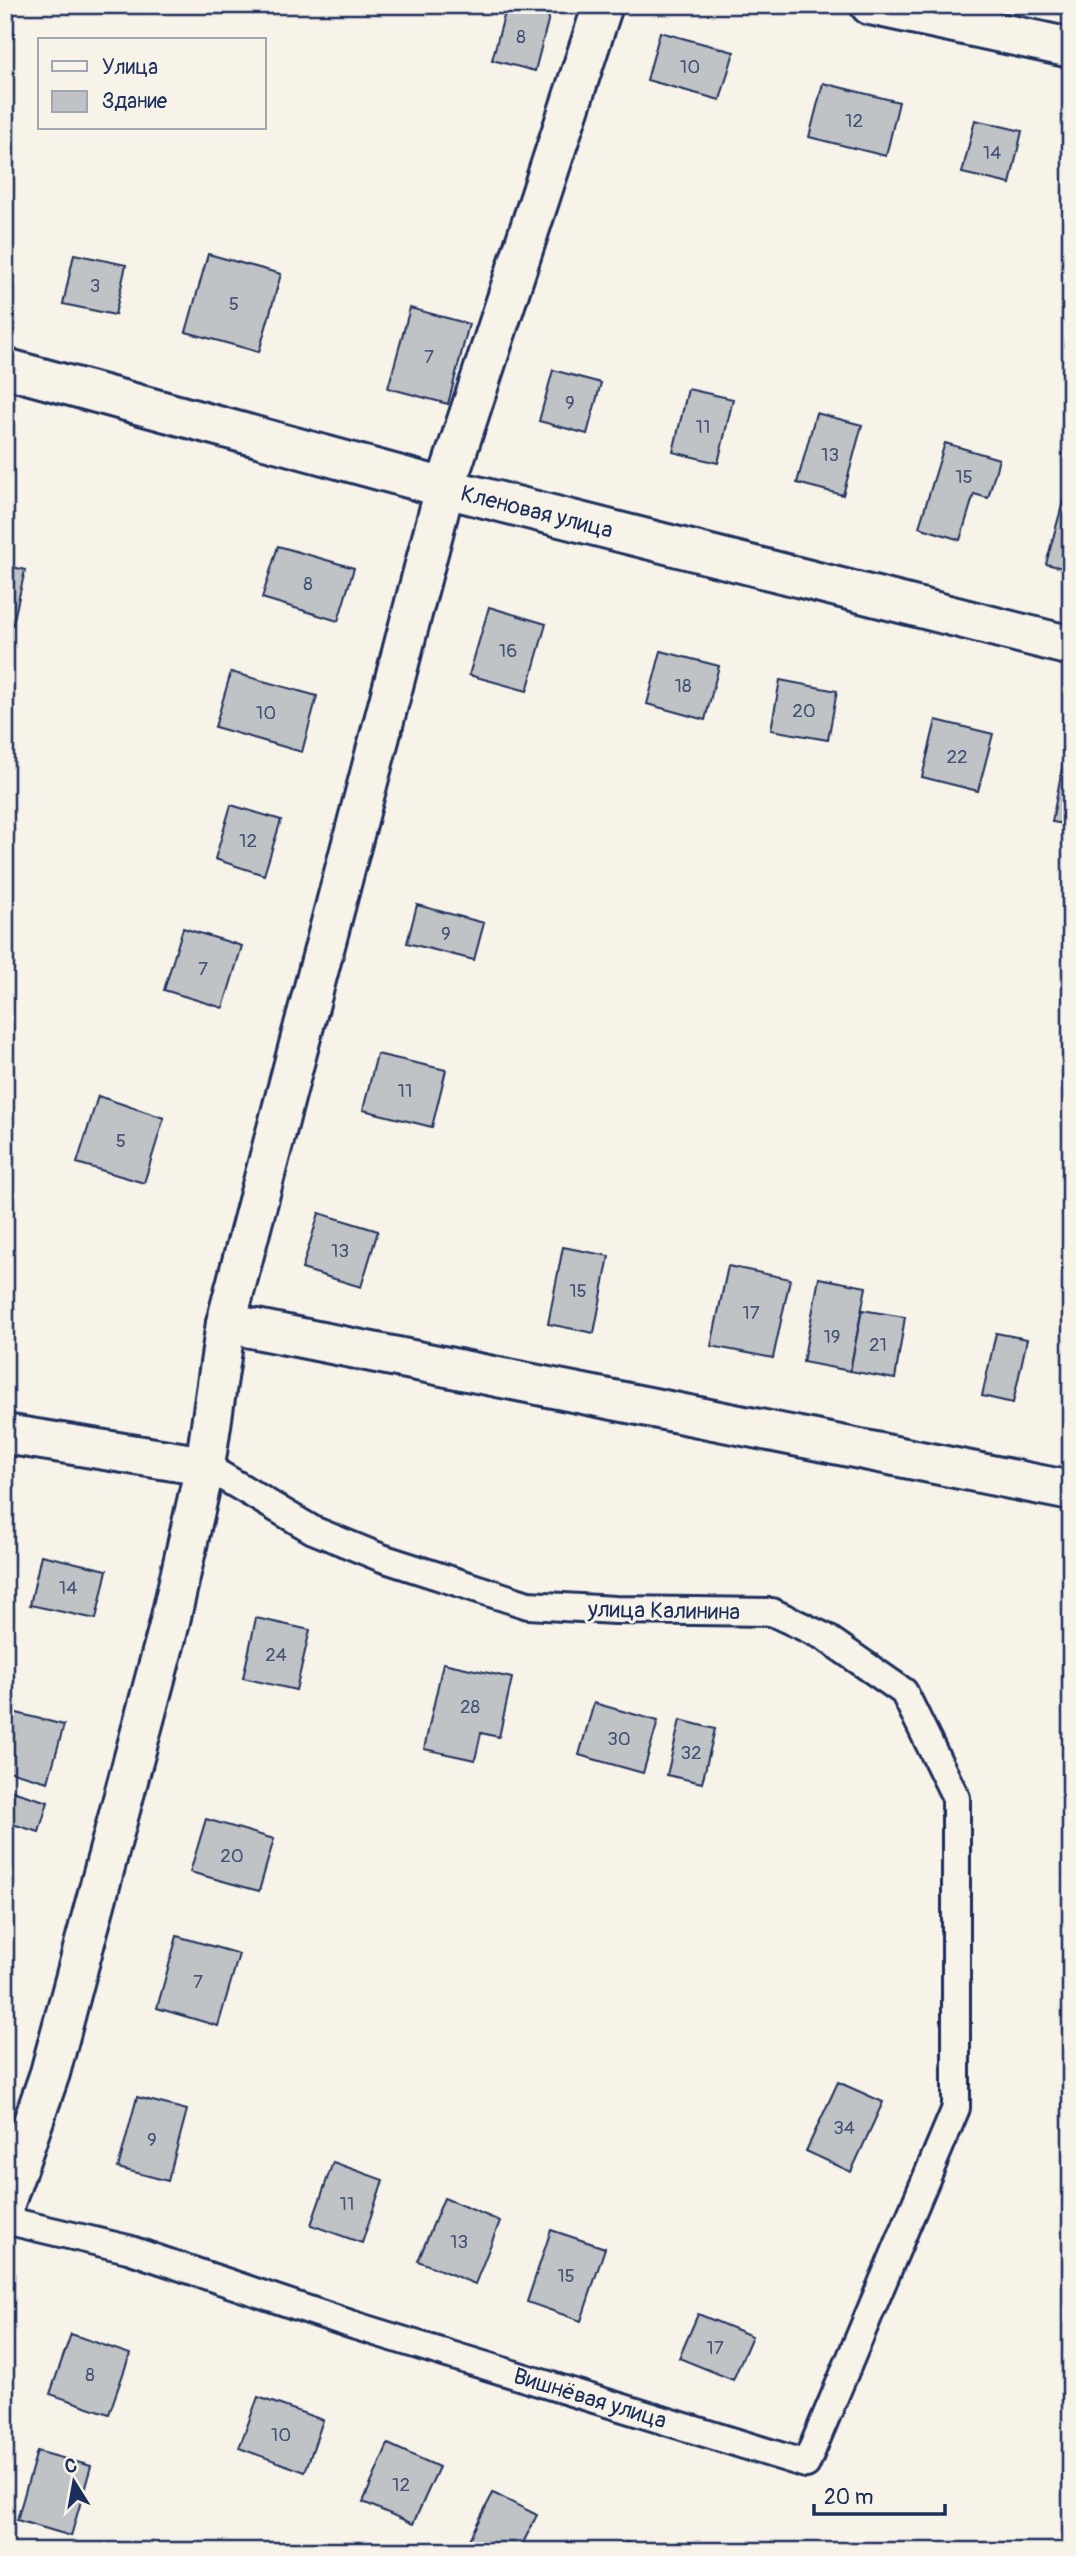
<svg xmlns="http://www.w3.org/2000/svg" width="1076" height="2556" font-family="Pangolin,sans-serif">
  <rect width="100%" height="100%" fill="#f7f3e8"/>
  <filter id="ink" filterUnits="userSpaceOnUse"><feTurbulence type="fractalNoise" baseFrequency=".0143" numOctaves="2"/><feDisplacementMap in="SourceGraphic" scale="14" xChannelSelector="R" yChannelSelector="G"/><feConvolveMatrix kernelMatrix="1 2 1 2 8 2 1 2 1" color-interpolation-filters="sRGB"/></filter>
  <g filter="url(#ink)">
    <g fill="#c0c3c5" stroke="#1b2f5e" stroke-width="2">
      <path d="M 507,5 L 521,5 L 550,13 L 535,71 L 492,60 Z"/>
      <path d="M 660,32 L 734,52 L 720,100 L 647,80 Z"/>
      <path d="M 823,83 L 899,102 L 886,156 L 809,137 Z"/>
      <path d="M 975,120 L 1022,131 L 1010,184 L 962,173 Z"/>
      <path d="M 74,254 L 126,265 L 115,315 L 63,304 Z"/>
      <path d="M 208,254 L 281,274 L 259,352 L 186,332 Z"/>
      <path d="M 410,308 L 469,324 L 448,404 L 388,388 Z"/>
      <path d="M 553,370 L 601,383 L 587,434 L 539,421 Z"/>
      <path d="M 688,389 L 733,399 L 718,463 L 673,452 Z"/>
      <path d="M 816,413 L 862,425 L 843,495 L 797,483 Z"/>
      <path d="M 945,443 L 999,459 L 988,498 L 974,494 L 960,540 L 919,527 Z"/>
      <path d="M 1067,487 L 1071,488 L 1071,570 L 1046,564 Z"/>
      <path d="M 278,546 L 354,568 L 338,621 L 262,598 Z"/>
      <path d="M 5,565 L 25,570 L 13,624 L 5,622 Z"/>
      <path d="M 489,607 L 546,624 L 527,691 L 469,675 Z"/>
      <path d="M 661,651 L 719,666 L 705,720 L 647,704 Z"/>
      <path d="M 231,672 L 317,696 L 302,752 L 215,727 Z"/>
      <path d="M 780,680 L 837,691 L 828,740 L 771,730 Z"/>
      <path d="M 936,720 L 993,734 L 978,791 L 922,777 Z"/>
      <path d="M 1064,758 L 1071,759 L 1071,825 L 1052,822 Z"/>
      <path d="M 231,805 L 281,820 L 264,875 L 215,859 Z"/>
      <path d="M 417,905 L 484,923 L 474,960 L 407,943 Z"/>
      <path d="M 183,928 L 242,946 L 223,1008 L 164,990 Z"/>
      <path d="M 377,1054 L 446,1070 L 432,1127 L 363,1110 Z"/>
      <path d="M 98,1096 L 164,1118 L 144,1183 L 77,1163 Z"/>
      <path d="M 319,1213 L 378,1231 L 361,1287 L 302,1269 Z"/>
      <path d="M 563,1247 L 609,1256 L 594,1333 L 548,1324 Z"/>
      <path d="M 728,1266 L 790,1279 L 773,1358 L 711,1346 Z"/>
      <path d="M 819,1278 L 866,1287 L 850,1371 L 803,1362 Z"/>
      <path d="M 862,1310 L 905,1317 L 895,1379 L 850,1371 Z"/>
      <path d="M 996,1333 L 1027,1339 L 1013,1403 L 982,1396 Z"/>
      <path d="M 41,1555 L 107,1570 L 96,1619 L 30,1605 Z"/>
      <path d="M 256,1618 L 310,1630 L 296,1690 L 243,1678 Z"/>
      <path d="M 443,1663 L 512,1678 L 499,1737 L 481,1733 L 475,1760 L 424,1749 Z"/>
      <path d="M 594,1703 L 658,1721 L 643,1773 L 579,1755 Z"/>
      <path d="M 5,1710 L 64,1725 L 48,1782 L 5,1770 Z"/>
      <path d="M 680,1720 L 715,1729 L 702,1783 L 667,1775 Z"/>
      <path d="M 5,1789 L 48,1802 L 39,1832 L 5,1822 Z"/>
      <path d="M 206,1819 L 274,1839 L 259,1891 L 190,1872 Z"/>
      <path d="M 177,1936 L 239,1954 L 218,2026 L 157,2008 Z"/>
      <path d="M 838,2082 L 883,2102 L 851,2172 L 806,2151 Z"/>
      <path d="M 137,2097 L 187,2110 L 168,2181 L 118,2168 Z"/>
      <path d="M 333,2162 L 383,2180 L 362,2243 L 311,2225 Z"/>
      <path d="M 444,2198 L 500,2221 L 475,2284 L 418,2261 Z"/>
      <path d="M 551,2230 L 605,2248 L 581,2321 L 527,2302 Z"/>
      <path d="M 698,2314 L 752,2336 L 733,2380 L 679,2358 Z"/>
      <path d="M 71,2334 L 130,2354 L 109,2414 L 50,2394 Z"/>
      <path d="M 258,2397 L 323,2420 L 305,2472 L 239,2448 Z"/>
      <path d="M 388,2444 L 439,2467 L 413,2524 L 363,2502 Z"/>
      <path d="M 37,2451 L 91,2466 L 71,2536 L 17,2520 Z"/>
      <path d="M 493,2493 L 537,2515 L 519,2551 L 469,2551 L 464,2549 Z"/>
      <path d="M 626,2542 L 643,2551 L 621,2551 Z"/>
    </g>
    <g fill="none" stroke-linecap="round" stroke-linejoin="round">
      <defs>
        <g id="lane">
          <path id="s1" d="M 5,2220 L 128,2249 L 356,2326 L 806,2464 L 956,2108 L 956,1798 L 904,1692 L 825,1637 L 772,1612 L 615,1610 L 528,1605 L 382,1558 L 313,1530 L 205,1466"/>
        </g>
        <g id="street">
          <path d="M 870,5 L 1071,48"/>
          <path id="s2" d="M 5,368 L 445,488 L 1071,646"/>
          <path d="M 226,1323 L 1071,1491"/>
          <path d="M 5,1434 L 205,1466"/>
          <path d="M 5,2203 L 50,2073 L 168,1630 L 205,1466 L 226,1323 L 445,488 L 603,5"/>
        </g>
      </defs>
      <use href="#lane" stroke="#1b2f5e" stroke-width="32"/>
      <use href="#street" stroke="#1b2f5e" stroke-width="44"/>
      <use href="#lane" stroke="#f7f3e8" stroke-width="26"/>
      <use href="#street" stroke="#f7f3e8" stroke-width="38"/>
    </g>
  </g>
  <g text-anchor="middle" stroke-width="6" stroke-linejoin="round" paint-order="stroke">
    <g font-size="19" fill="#445478">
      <text x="521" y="43">8</text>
      <text x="690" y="73">10</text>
      <text x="854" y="127">12</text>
      <text x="992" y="159">14</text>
      <text x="95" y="292">3</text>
      <text x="234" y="310">5</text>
      <text x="429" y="363">7</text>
      <text x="570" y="409">9</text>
      <text x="703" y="433">11</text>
      <text x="830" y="461">13</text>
      <text x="964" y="483">15</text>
      <text x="308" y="590">8</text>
      <text x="508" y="657">16</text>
      <text x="683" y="692">18</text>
      <text x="804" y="717">20</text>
      <text x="266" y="719">10</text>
      <text x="957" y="763">22</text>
      <text x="248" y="847">12</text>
      <text x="446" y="940">9</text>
      <text x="203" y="975">7</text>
      <text x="405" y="1097">11</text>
      <text x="121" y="1147">5</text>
      <text x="340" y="1257">13</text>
      <text x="578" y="1297">15</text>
      <text x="751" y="1319">17</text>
      <text x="832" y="1343">19</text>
      <text x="878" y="1351">21</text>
      <text x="68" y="1594">14</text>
      <text x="276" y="1661">24</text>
      <text x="470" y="1713">28</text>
      <text x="619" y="1745">30</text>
      <text x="691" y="1759">32</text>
      <text x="232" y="1862">20</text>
      <text x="198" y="1988">7</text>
      <text x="844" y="2134">34</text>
      <text x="152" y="2146">9</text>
      <text x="347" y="2210">11</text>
      <text x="459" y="2248">13</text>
      <text x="566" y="2282">15</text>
      <text x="715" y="2354">17</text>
      <text x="90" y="2381">8</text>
      <text x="281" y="2441">10</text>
      <text x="401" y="2491">12</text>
    </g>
    <g font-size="23" fill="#1b2f5e" stroke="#f7f3e8">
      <text dy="8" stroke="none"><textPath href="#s2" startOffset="551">Кленовая улица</textPath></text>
      <text transform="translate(664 1610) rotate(1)" y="8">улица Калинина</text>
      <text dy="8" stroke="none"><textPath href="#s1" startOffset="612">Вишнёвая улица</textPath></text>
    </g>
  </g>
  <rect width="1076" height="2556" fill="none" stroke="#f7f3e8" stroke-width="28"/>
  <rect x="14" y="14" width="1048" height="2528" fill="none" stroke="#1b2f5e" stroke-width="2.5" filter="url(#ink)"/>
  <rect x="38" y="38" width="228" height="91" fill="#f7f3e8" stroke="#9fa5b1" stroke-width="2"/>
  <rect x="52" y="61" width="35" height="10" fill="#f7f3e8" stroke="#9fa5b1" stroke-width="2"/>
  <text x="102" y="74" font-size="21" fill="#1b2f5e">Улица</text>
  <rect x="52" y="91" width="35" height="21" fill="#c0c3c5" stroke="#9fa5b1" stroke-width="2"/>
  <text x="102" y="108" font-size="21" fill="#1b2f5e">Здание</text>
  <g transform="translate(74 2482) rotate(349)" stroke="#f7f3e8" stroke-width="5" paint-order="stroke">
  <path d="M0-5L12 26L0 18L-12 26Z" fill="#1b2f5e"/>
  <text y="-10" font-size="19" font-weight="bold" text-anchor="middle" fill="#1b2f5e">С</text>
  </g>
  <path d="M814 2504v10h131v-10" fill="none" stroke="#1b2f5e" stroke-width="3.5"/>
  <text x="824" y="2504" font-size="21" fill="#1b2f5e" stroke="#f7f3e8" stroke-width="5" paint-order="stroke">20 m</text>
</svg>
